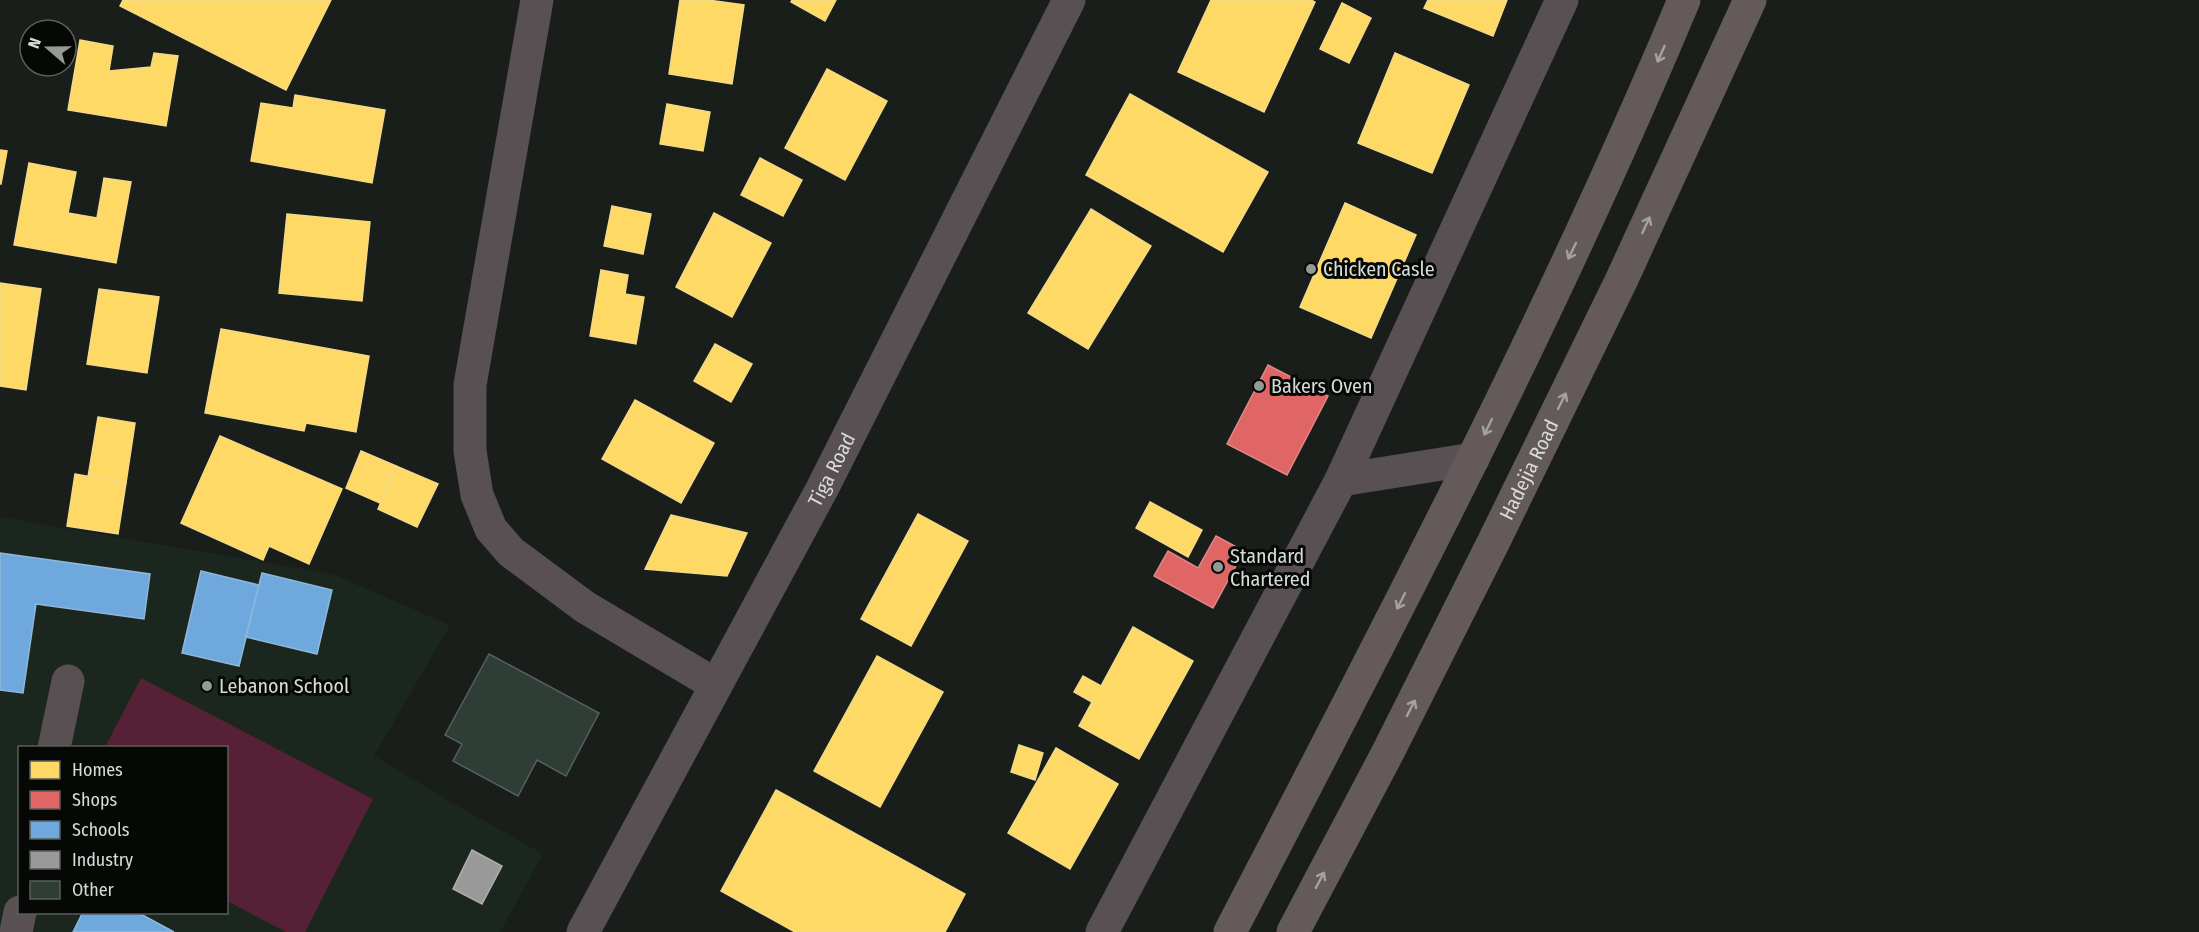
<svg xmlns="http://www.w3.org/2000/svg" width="2199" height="932" font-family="'Fira Sans Condensed',sans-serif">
  <rect width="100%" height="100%" fill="#191e1b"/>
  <path fill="#1b271e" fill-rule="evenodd" d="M 0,517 L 332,574 L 450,625 L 374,756 L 449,801 L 543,854 L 500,932 L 0,932 ZM 20,748 L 226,748 L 226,912 L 20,912 Z"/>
  <path fill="#562136" d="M 141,678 L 373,799 L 305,932 L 286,932 L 227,901 L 226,748 L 105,747 Z"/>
  <g fill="#ffd966" stroke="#f3da88" stroke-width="1.5">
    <path d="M 123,0 L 331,0 L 286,90 L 120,6 Z"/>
    <path d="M 680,0 L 708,0 L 744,5 L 732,84 L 669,74 Z"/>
    <path d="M 792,0 L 836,0 L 825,21 L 791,2 Z"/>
    <path d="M 1211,0 L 1311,0 L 1315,2 L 1264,112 L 1178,72 Z"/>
    <path d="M 1428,0 L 1507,0 L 1493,36 L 1424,8 Z"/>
    <path d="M 1342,3 L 1371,18 L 1349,63 L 1320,49 Z"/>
    <path d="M 80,40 L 113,46 L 109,71 L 151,67 L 154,53 L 178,56 L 166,126 L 68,110 Z"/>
    <path d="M 1395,53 L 1469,85 L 1432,173 L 1358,143 Z"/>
    <path d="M 827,69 L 887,101 L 845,180 L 785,148 Z"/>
    <path d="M 1130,94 L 1268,172 L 1223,252 L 1086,175 Z"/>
    <path d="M 295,95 L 385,110 L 372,183 L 251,161 L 261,103 L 293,108 Z"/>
    <path d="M 667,104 L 710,112 L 703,151 L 660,144 Z"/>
    <path d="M 0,150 L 7,151 L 1,184 L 0,184 Z"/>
    <path d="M 760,158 L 802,180 L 783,216 L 741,195 Z"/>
    <path d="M 29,163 L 76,172 L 68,213 L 97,218 L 104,178 L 131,182 L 116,263 L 14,245 Z"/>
    <path d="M 1345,203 L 1416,235 L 1371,338 L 1300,307 Z"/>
    <path d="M 612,206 L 651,214 L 643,254 L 604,246 Z"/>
    <path d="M 1091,209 L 1151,246 L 1088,349 L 1028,313 Z"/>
    <path d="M 714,213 L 771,243 L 732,317 L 676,287 Z"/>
    <path d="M 287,214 L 370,222 L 362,301 L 279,293 Z"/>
    <path d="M 601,270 L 628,275 L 625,294 L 644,297 L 636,344 L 590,336 Z"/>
    <path d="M 0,283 L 41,289 L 26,390 L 0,386 Z"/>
    <path d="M 99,289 L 159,297 L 147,373 L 87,364 Z"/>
    <path d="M 221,329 L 369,356 L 356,432 L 306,423 L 304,431 L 205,413 Z"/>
    <path d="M 715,344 L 752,364 L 731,402 L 694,381 Z"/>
    <path d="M 635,400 L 714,443 L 681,503 L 602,459 Z"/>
    <path d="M 98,417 L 135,423 L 126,483 L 88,477 Z"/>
    <path d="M 220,436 L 342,489 L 309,564 L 269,546 L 263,560 L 181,523 Z"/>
    <path d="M 361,451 L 396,466 L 380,503 L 346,488 Z"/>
    <path d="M 396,466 L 438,484 L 417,527 L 378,509 Z"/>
    <path d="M 75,474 L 126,483 L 118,534 L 67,526 Z"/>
    <path d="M 1150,502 L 1202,530 L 1188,557 L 1136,528 Z"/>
    <path d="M 918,514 L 968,541 L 911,646 L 861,619 Z"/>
    <path d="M 671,515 L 747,533 L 727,576 L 645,569 Z"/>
    <path d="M 1133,627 L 1193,661 L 1139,759 L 1079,726 L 1092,702 L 1074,692 L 1083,676 L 1101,686 Z"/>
    <path d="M 877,656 L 943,692 L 880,807 L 814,771 Z"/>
    <path d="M 1019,745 L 1043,753 L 1035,780 L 1011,772 Z"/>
    <path d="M 1056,748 L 1118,784 L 1070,869 L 1008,833 Z"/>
    <path d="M 776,790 L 965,894 L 945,932 L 795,932 L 721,891 Z"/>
  </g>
  <g fill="#e06666" stroke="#dd8988" stroke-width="1.5">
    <path d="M 1268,365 L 1328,396 L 1287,475 L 1227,444 Z"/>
    <path d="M 1216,536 L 1244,551 L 1213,608 L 1154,576 L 1168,551 L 1198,568 Z"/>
  </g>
  <g fill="#6fa8dc" stroke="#8eb8db" stroke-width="1.5">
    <path d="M 0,553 L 150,574 L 144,619 L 36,604 L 23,693 L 0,690 Z"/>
    <path d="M 201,571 L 259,585 L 239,666 L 182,653 Z"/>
    <path d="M 262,573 L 332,590 L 317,654 L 246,637 Z"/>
    <path d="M 83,912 L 137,912 L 174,932 L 73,932 Z"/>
  </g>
  <path fill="#999" stroke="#acadac" stroke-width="1.5" d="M 472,850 L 502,866 L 482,904 L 453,889 Z"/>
  <path fill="#2e3d35" stroke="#5a5e5c" stroke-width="1.5" d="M 489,654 L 599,713 L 566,776 L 537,760 L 518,796 L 453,761 L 462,744 L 445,735 Z"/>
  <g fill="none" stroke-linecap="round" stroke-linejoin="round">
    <g stroke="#585052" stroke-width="33">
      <path d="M 537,0 L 470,385 L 470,451 L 477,495 L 491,529 L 511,552 L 585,607 L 716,685"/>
      <path d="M 1341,480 L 1473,459"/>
      <path d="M 54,748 L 68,681"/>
      <path d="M 16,932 L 20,912"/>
      <path id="s1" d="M 583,932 L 822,489 L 1069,0"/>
      <path d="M 1102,932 L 1341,480 L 1562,0"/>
    </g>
    <g stroke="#645a5c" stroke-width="33">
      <path d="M 1230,932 C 1389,626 1551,319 1684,0"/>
      <path id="s2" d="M 1293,932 L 1387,754 L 1494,541 L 1621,281 L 1750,0"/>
    </g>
  </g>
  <defs><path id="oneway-shaft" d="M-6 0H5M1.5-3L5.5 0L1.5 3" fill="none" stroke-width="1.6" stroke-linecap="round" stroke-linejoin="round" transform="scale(1.5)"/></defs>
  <g stroke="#a3a2a0">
    <use href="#oneway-shaft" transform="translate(1661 54) rotate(114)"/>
    <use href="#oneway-shaft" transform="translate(1646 225) rotate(-65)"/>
    <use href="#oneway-shaft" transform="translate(1572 251) rotate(116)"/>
    <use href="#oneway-shaft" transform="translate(1562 401) rotate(-64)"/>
    <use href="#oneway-shaft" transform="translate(1488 427) rotate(116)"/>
    <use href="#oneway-shaft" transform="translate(1401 601) rotate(117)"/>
    <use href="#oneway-shaft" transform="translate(1411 708) rotate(-63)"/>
    <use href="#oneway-shaft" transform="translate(1320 880) rotate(-62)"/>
  </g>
  <g fill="#949a96" stroke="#060806" stroke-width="2">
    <circle cx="1311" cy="269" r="6"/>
    <circle cx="1259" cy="386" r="6"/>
    <circle cx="1218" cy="567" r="6"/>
    <circle cx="207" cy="686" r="6"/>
  </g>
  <g text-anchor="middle" stroke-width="6" stroke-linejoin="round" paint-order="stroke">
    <g font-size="20" fill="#d7dcd8" stroke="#060806" text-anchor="start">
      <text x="1323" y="276">Chicken Casle</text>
      <text x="1271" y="393">Bakers Oven</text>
      <text x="1230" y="563">Standard<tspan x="1230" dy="23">Chartered</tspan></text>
      <text x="219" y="693">Lebanon School</text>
    </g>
    <g font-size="20" fill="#d7dcd8" stroke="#060806">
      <text dy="7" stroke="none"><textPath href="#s1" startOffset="525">Tiga Road</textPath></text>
      <text dy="7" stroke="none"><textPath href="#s2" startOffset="519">Hadejia Road</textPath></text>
    </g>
  </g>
  <rect x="18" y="746" width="210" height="168" fill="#060806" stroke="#5a5d5a" stroke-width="1.5"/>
  <rect x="30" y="761" width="30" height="18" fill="#ffd966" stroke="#5a5d5a" stroke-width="1.5"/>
  <text x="72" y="776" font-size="18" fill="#d7dcd8">Homes</text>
  <rect x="30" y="791" width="30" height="18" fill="#e06666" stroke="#5a5d5a" stroke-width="1.5"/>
  <text x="72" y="806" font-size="18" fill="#d7dcd8">Shops</text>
  <rect x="30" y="821" width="30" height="18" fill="#6fa8dc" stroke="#5a5d5a" stroke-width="1.5"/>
  <text x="72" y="836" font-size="18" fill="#d7dcd8">Schools</text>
  <rect x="30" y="851" width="30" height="18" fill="#999999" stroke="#5a5d5a" stroke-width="1.5"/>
  <text x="72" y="866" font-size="18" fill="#d7dcd8">Industry</text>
  <rect x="30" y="881" width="30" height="18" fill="#2e3d35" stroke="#5a5d5a" stroke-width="1.5"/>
  <text x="72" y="896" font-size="18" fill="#d7dcd8">Other</text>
  <g transform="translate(48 48) rotate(290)"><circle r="28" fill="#060806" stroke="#5a5d5a" stroke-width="1.5"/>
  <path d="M0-4.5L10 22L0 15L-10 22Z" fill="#949a96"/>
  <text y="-9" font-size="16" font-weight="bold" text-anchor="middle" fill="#d7dcd8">N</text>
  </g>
</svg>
